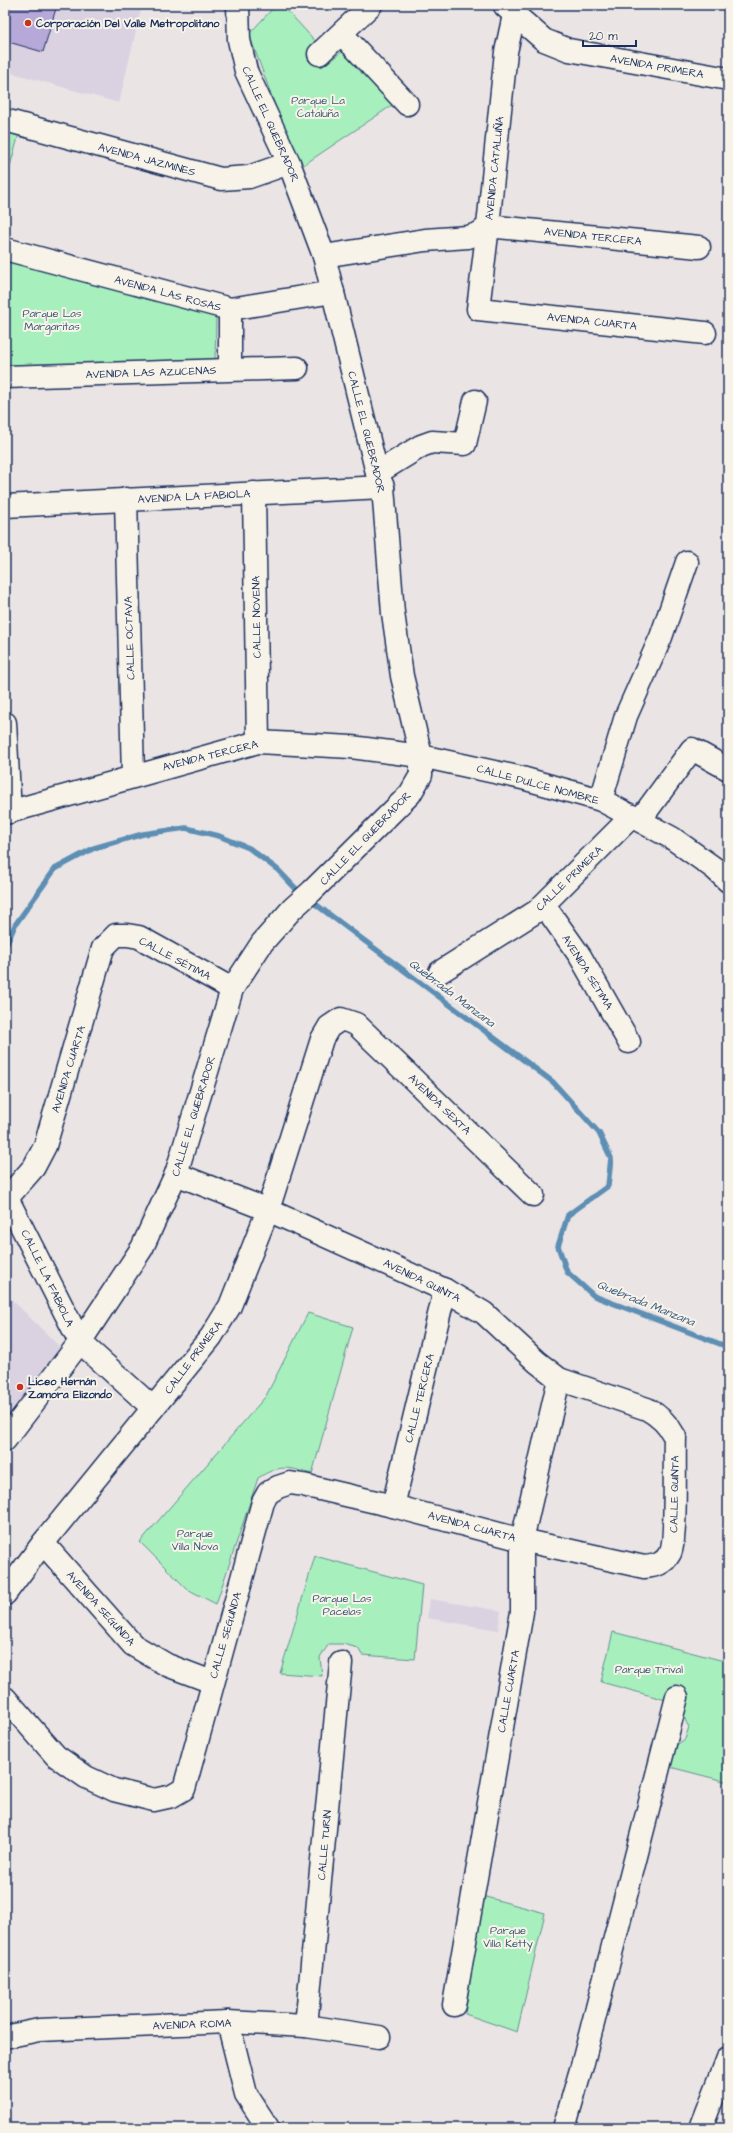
<svg xmlns="http://www.w3.org/2000/svg" width="733" height="2133" font-family="'Architects Daughter',sans-serif">
  <rect width="100%" height="100%" fill="#eae4e5"/>
  <filter id="ink" filterUnits="userSpaceOnUse"><feTurbulence type="fractalNoise" baseFrequency=".025" numOctaves="2"/><feDisplacementMap in="SourceGraphic" scale="8" xChannelSelector="R" yChannelSelector="G"/><feConvolveMatrix kernelMatrix="1 2 1 2 8 2 1 2 1" color-interpolation-filters="sRGB"/></filter>
  <g filter="url(#ink)">
    <g fill="#dad2e1">
      <path d="M 5,5 L 142,5 L 119,103 L 5,71 Z"/>
      <path d="M 5,1293 L 64,1351 L 5,1424 Z"/>
      <path d="M 430,1599 L 501,1611 L 498,1630 L 427,1618 Z"/>
    </g>
    <g fill="#a7f0bd" stroke="#61908e">
      <path d="M 276,5 L 282,5 L 318,44 L 308,54 L 322,67 L 344,50 L 394,104 L 302,166 L 279,116 L 249,34 Z"/>
      <path d="M 5,130 L 19,134 L 5,184 Z"/>
      <path d="M 5,258 L 216,316 L 215,362 L 5,368 Z"/>
      <path d="M 308,1313 L 353,1327 L 312,1474 C 288,1467 280,1464 258,1478 L 216,1604 L 187,1589 L 140,1542 L 266,1396 Z"/>
      <path d="M 315,1556 L 422,1585 L 415,1659 L 362,1655 L 358,1648 L 343,1644 L 329,1644 L 320,1657 L 322,1676 L 280,1673 Z"/>
      <path d="M 613,1632 L 728,1662 L 728,1782 L 670,1767 L 675,1746 L 685,1739 L 689,1727 C 681,1716 684,1705 686,1692 L 669,1688 L 666,1700 L 601,1682 Z"/>
      <path d="M 482,1896 L 545,1913 L 517,2032 L 465,2014 Z"/>
    </g>
    <g fill="none" stroke-linecap="round" stroke-linejoin="round">
      <g stroke="#5d8eb3" stroke-width="5.5">
        <path d="M 310,900 L 553,1082 L 599,1133 L 611,1158 L 608,1186 L 568,1215 L 558,1246 L 567,1272 L 594,1296 L 728,1347"/>
        <path d="M 5,948 L 15,925 L 55,869 L 94,848 L 143,834 L 186,828 L 219,836 L 249,848 L 278,870 L 301,894"/>
      </g>
    </g>
    <path fill="#b6a8d9" stroke="#1b2f5e" d="M 5,5 L 57,5 L 43,52 L 5,41 Z"/>
    <g fill="none" stroke-linecap="round" stroke-linejoin="round">
      <defs>
        <g id="minor">
          <path d="M 505,6 L 544,40 L 569,50 L 728,79"/>
          <path d="M 342,34 L 407,104"/>
          <path d="M 319,54 L 371,5"/>
          <path d="M 5,120 L 221,179 L 249,177 L 289,163"/>
          <path d="M 699,247 L 488,226 L 478,309 L 705,333"/>
          <path d="M 5,249 L 230,309 L 333,292"/>
          <path d="M 324,256 L 425,240 L 468,237 L 480,233 L 488,226 L 506,52 L 514,15"/>
          <path d="M 230,369 L 230,309"/>
          <path d="M 5,377 L 297,368"/>
          <path d="M 377,473 L 421,446 L 432,442 L 465,444 L 475,401"/>
          <path d="M 254,493 L 258,742"/>
          <path d="M 126,499 L 133,776"/>
          <path d="M 5,506 L 383,487"/>
          <path d="M 5,723 L 10,812"/>
          <path d="M 601,800 L 626,716 L 661,637 L 687,562"/>
          <path d="M 5,813 L 258,742 L 351,747 L 421,756 L 522,778 L 601,800 L 672,838 L 714,868 L 728,881"/>
          <path d="M 640,820 L 692,749 L 728,769"/>
          <path d="M 544,905 L 580,956 L 629,1042"/>
          <path d="M 440,972 L 537,911 L 632,816"/>
          <path d="M 5,1194 L 80,1342 L 153,1408"/>
          <path d="M 8,1197 L 34,1167 L 45,1146 L 103,948 L 116,935 L 127,935 L 139,937 L 232,989"/>
          <path d="M 5,1440 L 80,1342 L 142,1248 L 176,1174 L 232,989 L 262,943 L 292,909 L 312,891 L 410,794 L 421,775 L 421,756 L 402,676 L 393,613 L 383,487 L 377,473 L 324,256 L 289,163 L 246,71 L 239,40 L 238,5"/>
          <path d="M 393,1506 L 445,1290"/>
          <path d="M 43,1543 L 133,1645 L 167,1665 L 212,1682"/>
          <path d="M 5,1594 L 43,1543 L 211,1337 L 230,1306 L 268,1210 L 322,1039 L 329,1027 L 341,1019 L 356,1024 L 533,1195"/>
          <path d="M 5,1698 L 56,1756 L 86,1777 L 114,1790 L 154,1800 L 172,1796 L 184,1789 L 263,1502 L 268,1493 L 278,1487 L 290,1483 L 303,1485 L 393,1506 L 522,1540 L 644,1567 C 656,1566 664,1564 670,1553 C 677,1542 674,1456 675,1437 C 668,1424 660,1416 647,1409 L 559,1379 L 537,1362 L 484,1313 L 445,1290 L 268,1210 L 176,1174"/>
          <path d="M 454,2005 L 522,1612 L 522,1540 L 559,1379"/>
          <path d="M 228,2022 L 246,2094 L 268,2128"/>
          <path d="M 306,2026 L 341,1663"/>
          <path d="M 5,2037 L 39,2030 L 228,2022 L 306,2026 L 379,2037"/>
          <path d="M 564,2128 L 582,2066 L 677,1697"/>
          <path d="M 701,2128 L 728,2058"/>
        </g>
      </defs>
      <use href="#minor" stroke="#1b2f5e" stroke-width="25"/>
      <use href="#minor" stroke="#f7f3e8" stroke-width="22"/>
    </g>
  </g>
  <g fill="#c8321e" stroke="#f7f3e8" stroke-width="1.5">
    <circle cx="28" cy="23" r="4"/>
    <circle cx="20" cy="1387" r="4"/>
  </g>
  <g text-anchor="middle" stroke-width="4" stroke-linejoin="round" paint-order="stroke">
    <g font-size="11" font-weight="bold" fill="#1b2f5e" stroke="#f7f3e8" text-anchor="start">
      <text x="36" y="27">Corporación Del Valle Metropolitano</text>
      <text x="28" y="1385">Liceo Hernán<tspan x="28" dy="13">Zamora Elizondo</tspan></text>
    </g>
    <g font-size="11" fill="#1b2f5e" stroke="#f7f3e8">
      <text transform="translate(657 66) rotate(10)" y="4">AVENIDA PRIMERA</text>
      <text transform="translate(271 124) rotate(66)" y="4">CALLE EL QUEBRADOR</text>
      <text transform="translate(147 159) rotate(15)" y="4">AVENIDA JAZMINES</text>
      <text transform="translate(494 168) rotate(-84)" y="4">AVENIDA CATALUÑA</text>
      <text transform="translate(593 236) rotate(6)" y="4">AVENIDA TERCERA</text>
      <text transform="translate(168 293) rotate(15)" y="4">AVENIDA LAS ROSAS</text>
      <text transform="translate(592 321) rotate(6)" y="4">AVENIDA CUARTA</text>
      <text transform="translate(151 372) rotate(-2)" y="4">AVENIDA LAS AZUCENAS</text>
      <text transform="translate(367 432) rotate(76)" y="4">CALLE EL QUEBRADOR</text>
      <text transform="translate(194 496) rotate(-3)" y="4">AVENIDA LA FABIOLA</text>
      <text transform="translate(256 617) rotate(-91)" y="4">CALLE NOVENA</text>
      <text transform="translate(129 638) rotate(-92)" y="4">CALLE OCTAVA</text>
      <text transform="translate(210 755) rotate(-14)" y="4">AVENIDA TERCERA</text>
      <text transform="translate(538 784) rotate(15)" y="4">CALLE DULCE NOMBRE</text>
      <text transform="translate(365 838) rotate(-46)" y="4">CALLE EL QUEBRADOR</text>
      <text transform="translate(569 878) rotate(-44)" y="4">CALLE PRIMERA</text>
      <text transform="translate(175 958) rotate(28)" y="4">CALLE SÉTIMA</text>
      <text transform="translate(588 972) rotate(58)" y="4">AVENIDA SÉTIMA</text>
      <text transform="translate(68 1069) rotate(-73)" y="4">AVENIDA CUARTA</text>
      <text transform="translate(440 1104) rotate(44)" y="4">AVENIDA SEXTA</text>
      <text transform="translate(193 1116) rotate(-73)" y="4">CALLE EL QUEBRADOR</text>
      <text transform="translate(48 1278) rotate(64)" y="4">CALLE LA FABIOLA</text>
      <text transform="translate(422 1280) rotate(26)" y="4">AVENIDA QUINTA</text>
      <text transform="translate(193 1357) rotate(-53)" y="4">CALLE PRIMERA</text>
      <text transform="translate(419 1398) rotate(-76)" y="4">CALLE TERCERA</text>
      <text transform="translate(674 1494) rotate(-89)" y="4">CALLE QUINTA</text>
      <text transform="translate(472 1526) rotate(15)" y="4">AVENIDA CUARTA</text>
      <text transform="translate(101 1608) rotate(48)" y="4">AVENIDA SEGUNDA</text>
      <text transform="translate(225 1635) rotate(-74)" y="4">CALLE SEGUNDA</text>
      <text transform="translate(508 1691) rotate(-80)" y="4">CALLE CUARTA</text>
      <text transform="translate(324 1845) rotate(-85)" y="4">CALLE TURÍN</text>
      <text transform="translate(192 2024) rotate(-2)" y="4">AVENIDA ROMA</text>
    </g>
    <g font-size="11" fill="#375671" stroke="#f7f3e8">
      <text x="318" y="104">Parque La<tspan x="318" dy="13">Cataluña</tspan></text>
      <text x="52" y="317">Parque Las<tspan x="52" dy="13">Margaritas</tspan></text>
      <text x="195" y="1537">Parque<tspan x="195" dy="13">Villa Nova</tspan></text>
      <text x="342" y="1602">Parque Las<tspan x="342" dy="13">Pacelas</tspan></text>
      <text x="649" y="1673">Parque Trival</text>
      <text x="508" y="1934">Parque<tspan x="508" dy="13">Villa Ketty</tspan></text>
    </g>
    <g font-size="12" font-style="italic" fill="#365781" stroke="#f7f3e8">
      <text transform="translate(452 993) rotate(37)" y="4">Quebrada Manzana</text>
      <text transform="translate(646 1303) rotate(22)" y="4">Quebrada Manzana</text>
    </g>
  </g>
  <rect width="733" height="2133" fill="none" stroke="#f7f3e8" stroke-width="20"/>
  <rect x="10" y="10" width="713" height="2113" fill="none" stroke="#1b2f5e" stroke-width="1.5" filter="url(#ink)"/>
  <path d="M583 40v6h53v-6" fill="none" stroke="#1b2f5e" stroke-width="2"/>
  <text x="589" y="40" font-size="12" fill="#1b2f5e" stroke="#f7f3e8" stroke-width="3" paint-order="stroke">20 m</text>
</svg>
